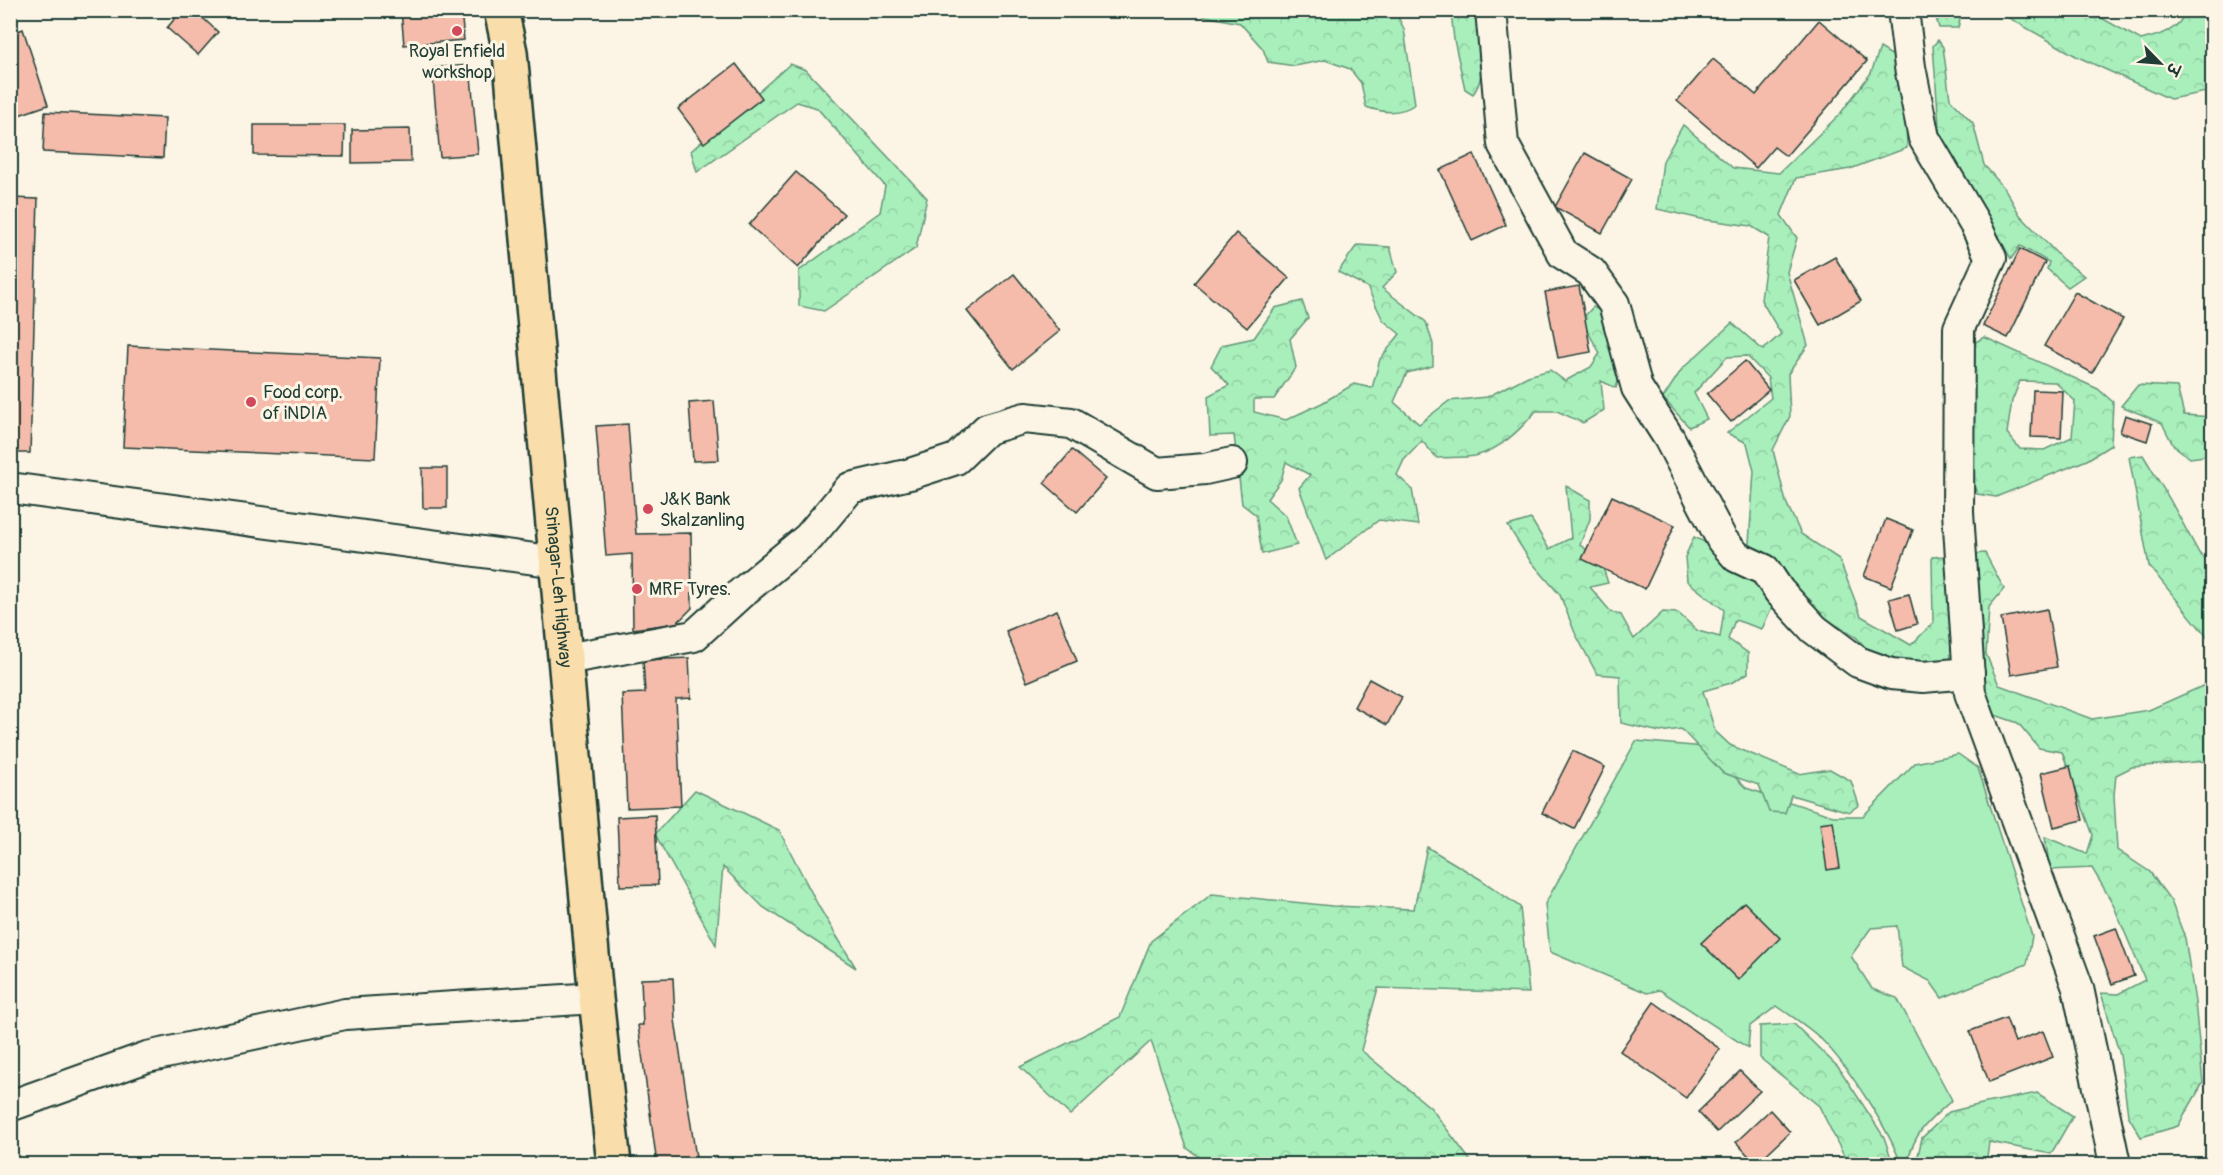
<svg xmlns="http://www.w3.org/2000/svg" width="2223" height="1175" font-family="Pangolin,'Playpen Sans Deva',sans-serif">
  <defs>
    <pattern id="forest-crowns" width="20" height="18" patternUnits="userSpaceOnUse" patternTransform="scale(1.5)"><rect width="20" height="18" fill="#a9efbc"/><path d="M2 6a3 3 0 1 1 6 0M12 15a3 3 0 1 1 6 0" fill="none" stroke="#91cea2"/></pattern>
  </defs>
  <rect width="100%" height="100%" fill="#fcf5e5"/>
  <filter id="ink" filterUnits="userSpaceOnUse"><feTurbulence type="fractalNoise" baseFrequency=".0167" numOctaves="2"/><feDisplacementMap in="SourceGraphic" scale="12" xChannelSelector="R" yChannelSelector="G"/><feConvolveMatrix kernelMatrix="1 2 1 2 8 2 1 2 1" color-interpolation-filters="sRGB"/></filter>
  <g filter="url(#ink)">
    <path fill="#a9efbc" stroke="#649678" stroke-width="1.5" d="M 1636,741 L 1705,747 L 1746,788 L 1833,816 L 1863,816 L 1915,763 L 1958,754 L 1978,768 L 2032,936 L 2027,964 L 1942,998 L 1930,981 L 1902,967 L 1897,926 L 1871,928 L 1851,956 L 1872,989 L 1897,998 L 1952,1100 C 1927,1123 1915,1130 1907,1164 L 1901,1164 C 1890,1131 1847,1065 1822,1040 C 1809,1027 1792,1017 1777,1006 L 1750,1026 L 1748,1048 L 1660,990 L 1647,993 L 1550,952 L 1545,904 Z"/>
    <g fill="url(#forest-crowns)" stroke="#649678" stroke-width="1.5" fill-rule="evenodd">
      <path d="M 1205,11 L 1395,11 L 1404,29 L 1415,104 C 1400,115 1383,113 1366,107 L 1361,83 L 1350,69 L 1325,60 L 1295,66 L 1268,62 L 1263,49 L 1240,23 L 1204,16 Z"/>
      <path d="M 1451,11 L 1481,11 C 1482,34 1488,76 1473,94 L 1465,89 L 1454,40 Z"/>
      <path d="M 1934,11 L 1962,11 L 1958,28 L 1939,28 Z"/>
      <path d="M 1997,11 L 2089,11 L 2141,40 C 2159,35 2180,31 2185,11 L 2212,11 L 2212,91 L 2170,99 L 2076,56 Z"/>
      <path d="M 1938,40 L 1943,47 L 1950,99 L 1973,123 L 1984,165 L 2005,189 L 2020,215 L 2061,258 L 2084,276 L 2068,287 L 2047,269 L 2049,262 L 2020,246 L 2011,259 L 1979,200 L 1940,139 L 1933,46 Z"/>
      <path d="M 1880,48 L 1895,57 L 1905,96 L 1907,148 L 1850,169 L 1796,178 L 1781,215 L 1797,238 L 1787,272 L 1808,345 L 1788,374 L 1790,416 L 1773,450 L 1786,502 L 1801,534 L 1839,559 L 1861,616 L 1911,645 L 1933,623 L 1932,557 L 1985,553 L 2004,589 L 1989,607 L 1986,654 L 1999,685 L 2092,719 L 2149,710 L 2205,685 L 2212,655 L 2212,768 L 2208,761 L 2132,767 L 2116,775 L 2114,795 L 2117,850 L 2150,872 L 2171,901 L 2185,938 L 2195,1002 L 2203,1083 L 2178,1126 L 2141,1137 L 2128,1115 L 2120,1055 L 2101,993 L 2118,994 L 2145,980 L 2112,902 L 2092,868 L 2050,870 L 2045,837 L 2087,854 L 2093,835 L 2062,752 L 2039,748 L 2018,723 L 1983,711 L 1976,688 L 1877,660 L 1856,637 L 1824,618 L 1790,592 L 1749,543 L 1754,471 L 1747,443 L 1727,433 L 1771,398 L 1768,378 L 1747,356 L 1727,357 L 1694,393 L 1707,419 L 1689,427 L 1663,398 L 1682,369 L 1732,323 L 1763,350 L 1781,334 L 1761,300 L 1769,237 L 1751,226 L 1701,219 L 1657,209 L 1663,161 L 1683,125 L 1733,168 L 1779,173 L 1840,114 L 1871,73 Z"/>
      <path d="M 790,64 L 806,70 L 927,198 L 916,248 L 824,311 L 799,306 L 799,271 L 880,212 L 885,186 L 817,108 L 797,102 L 697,172 L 691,151 Z"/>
      <path d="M 1357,245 L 1390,247 L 1397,272 L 1382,288 L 1426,322 L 1433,344 L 1433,366 L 1407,373 L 1394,402 L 1419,424 L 1449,401 L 1487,397 L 1528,376 L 1550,370 L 1565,381 L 1591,367 L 1600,353 L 1581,320 L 1593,307 L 1609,315 L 1617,342 L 1608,346 L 1623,366 L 1616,388 L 1601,381 L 1604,410 L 1583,423 L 1557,411 L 1536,411 C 1520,430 1500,450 1475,456 C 1463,458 1449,457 1437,458 L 1422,441 L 1404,460 L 1397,475 L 1412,489 L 1418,525 L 1379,520 L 1326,560 L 1299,488 L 1310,475 L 1286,462 L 1281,480 L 1267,499 L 1286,516 L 1297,545 L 1262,554 L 1256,515 L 1242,504 L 1234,435 L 1210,436 L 1208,396 L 1229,385 L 1211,366 L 1222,345 L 1254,338 L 1275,308 L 1302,301 L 1308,318 L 1290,339 L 1296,367 L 1274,399 L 1254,399 L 1254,412 L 1286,420 L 1322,403 L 1354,384 L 1372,388 L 1380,359 L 1400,334 L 1383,320 L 1367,287 L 1338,272 Z"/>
      <path d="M 1984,337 L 2098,389 L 2113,402 L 2111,445 L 2087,460 L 1996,497 L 1977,494 L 1968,467 L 1974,343 ZM 2020,381 L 2055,382 L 2075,401 L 2072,437 L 2044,450 L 2020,449 L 2007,433 L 2012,401 Z"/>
      <path d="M 2138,385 L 2177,387 L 2184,415 L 2212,417 L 2212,455 L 2190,458 L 2173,445 L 2162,423 L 2121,406 Z"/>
      <path d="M 2143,455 L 2169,498 L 2199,553 L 2212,566 L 2212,643 L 2149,566 L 2129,457 Z"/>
      <path d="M 1566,486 L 1590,500 L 1590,519 L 1580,545 L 1600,559 L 1608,583 L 1590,587 L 1611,612 L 1621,615 L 1634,639 L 1663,612 L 1678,613 L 1698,631 L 1720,637 L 1724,610 L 1687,581 L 1685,557 L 1694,537 L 1715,547 L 1775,600 L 1762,629 L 1735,620 L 1728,639 L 1748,653 L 1748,673 L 1731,683 L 1703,691 L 1715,731 L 1730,745 L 1799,774 L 1830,769 L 1851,781 L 1859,805 L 1849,812 L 1791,795 L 1785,813 L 1769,812 L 1759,785 L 1723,773 L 1681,729 L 1660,732 L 1621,723 L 1620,676 L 1597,674 L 1575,633 L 1560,595 L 1529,559 L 1508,526 L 1531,519 L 1549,549 L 1571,538 Z"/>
      <path d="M 695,790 L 779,830 L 819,907 L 856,968 L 763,907 L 723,867 L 716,945 L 655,834 Z"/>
      <path d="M 1427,847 L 1480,879 L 1520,907 L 1529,993 L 1378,988 L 1361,1050 L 1431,1108 L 1473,1164 L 1209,1164 L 1187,1148 L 1151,1041 L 1070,1115 L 1020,1067 L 1120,1017 L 1151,941 L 1212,894 L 1332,906 L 1414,909 Z"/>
      <path d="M 1794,1024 L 1839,1068 L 1884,1137 L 1893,1164 L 1848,1164 L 1819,1106 L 1760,1058 L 1760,1026 Z"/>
      <path d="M 2037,1093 L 2073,1116 L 2051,1154 L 1989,1142 L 1986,1164 L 1916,1164 L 1922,1138 L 1949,1112 L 1986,1103 Z"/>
    </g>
    <g fill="#f5bcac" stroke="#1f3d34" stroke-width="1.5">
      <path d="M 182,10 L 194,10 L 218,32 L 198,55 L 167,28 Z"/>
      <path d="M 401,10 L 461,10 L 464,40 L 404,45 Z"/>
      <path d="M 1819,20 L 1867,61 L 1786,156 L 1774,147 L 1756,168 L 1677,101 L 1713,59 L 1756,95 Z"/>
      <path d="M 23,29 L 48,105 L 13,117 L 10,111 L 10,34 Z"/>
      <path d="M 736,64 L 762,98 L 704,143 L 678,109 Z"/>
      <path d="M 470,65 L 478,154 L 440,157 L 432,68 Z"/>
      <path d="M 45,112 L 165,118 L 163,158 L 43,152 Z"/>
      <path d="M 254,125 L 345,125 L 344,156 L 254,155 Z"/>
      <path d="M 410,129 L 411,162 L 352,163 L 352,130 Z"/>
      <path d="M 1585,153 L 1632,179 L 1602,233 L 1555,207 Z"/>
      <path d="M 1474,154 L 1506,225 L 1472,241 L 1440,170 Z"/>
      <path d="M 796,172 L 844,214 L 798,268 L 749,225 Z"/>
      <path d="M 10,198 L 38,199 L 30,453 L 10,453 Z"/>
      <path d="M 1236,233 L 1289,278 L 1247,328 L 1194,283 Z"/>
      <path d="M 2020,249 L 2045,262 L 2008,338 L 1983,326 Z"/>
      <path d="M 1835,257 L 1861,301 L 1820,325 L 1794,280 Z"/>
      <path d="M 1014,274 L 1060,331 L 1013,369 L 967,311 Z"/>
      <path d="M 1579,286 L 1591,352 L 1558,358 L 1545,292 Z"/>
      <path d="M 2075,292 L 2123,319 L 2092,373 L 2044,346 Z"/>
      <path d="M 128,346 L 380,358 L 375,458 L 123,447 Z"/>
      <path d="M 1745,361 L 1769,390 L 1731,422 L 1707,394 Z"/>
      <path d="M 2033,390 L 2063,391 L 2061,438 L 2031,437 Z"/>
      <path d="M 714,401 L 719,460 L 693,461 L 689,403 Z"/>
      <path d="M 2125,415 L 2152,424 L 2147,441 L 2120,432 Z"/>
      <path d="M 628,424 L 636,534 L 691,533 L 692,608 L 677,623 L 633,629 L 632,554 L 606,556 L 596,426 Z"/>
      <path d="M 1072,450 L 1106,479 L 1077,512 L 1044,483 Z"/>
      <path d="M 422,468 L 447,468 L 447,508 L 423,508 Z"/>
      <path d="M 1612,496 L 1675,525 L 1645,589 L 1582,559 Z"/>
      <path d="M 1886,519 L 1913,530 L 1891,587 L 1864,576 Z"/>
      <path d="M 1909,594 L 1917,624 L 1898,630 L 1889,599 Z"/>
      <path d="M 2047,609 L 2057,667 L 2011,675 L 2001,618 Z"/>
      <path d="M 1057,610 L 1077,661 L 1027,682 L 1006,631 Z"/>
      <path d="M 689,658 L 691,698 L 676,699 L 681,806 L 627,808 L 622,694 L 645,693 L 643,660 Z"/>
      <path d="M 1369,679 L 1402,697 L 1387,725 L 1354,707 Z"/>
      <path d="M 1573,751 L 1605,767 L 1574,829 L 1542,813 Z"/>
      <path d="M 2070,766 L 2083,820 L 2054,827 L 2041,773 Z"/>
      <path d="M 655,815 L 658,885 L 620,886 L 617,817 Z"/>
      <path d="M 1833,821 L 1840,868 L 1827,870 L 1820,823 Z"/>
      <path d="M 1744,902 L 1780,938 L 1738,980 L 1701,943 Z"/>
      <path d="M 2116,928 L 2134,976 L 2112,984 L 2094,936 Z"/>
      <path d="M 673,978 L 675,1020 L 697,1164 L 657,1164 L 638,1025 L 643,1025 L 641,979 Z"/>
      <path d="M 1654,1002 L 1720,1049 L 1686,1098 L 1620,1051 Z"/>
      <path d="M 2006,1018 L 2015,1042 L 2043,1031 L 2053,1057 L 1989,1082 L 1970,1031 Z"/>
      <path d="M 1740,1071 L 1760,1091 L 1717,1132 L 1698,1112 Z"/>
      <path d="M 1770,1110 L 1790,1132 L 1756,1164 L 1736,1142 Z"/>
    </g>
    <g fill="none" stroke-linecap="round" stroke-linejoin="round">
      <defs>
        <g id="street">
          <path d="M 1491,10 L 1503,144 L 1563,254 L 1591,272 L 1614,304 L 1637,388 L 1669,438 L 1722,540 L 1737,557 L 1765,570 L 1779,591 L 1814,629 L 1858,662 L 1891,674 L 1923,677 L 1969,673"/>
          <path d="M 1903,10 L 1910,67 L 1924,138 L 1976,226 L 1991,258 L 1959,328 L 1958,512 L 1970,693 L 2078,988 L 2115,1164"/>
          <path d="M 10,488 L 557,562"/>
          <path d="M 565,659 L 694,636 L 740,594 L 809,537 L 850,488 L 910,474 L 956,459 L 987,429 L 1025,418 L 1071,423 L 1157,473 L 1205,469 L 1232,463"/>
          <path d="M 10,1106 L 147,1057 L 345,1014 L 596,998"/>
        </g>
        <g id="highway">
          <path id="s1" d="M 501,10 L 510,52 L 596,998 L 614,1164"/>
        </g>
      </defs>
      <use href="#street" stroke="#1f3d34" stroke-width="34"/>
      <use href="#highway" stroke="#1f3d34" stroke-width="38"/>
      <use href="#street" stroke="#fcf5e5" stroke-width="30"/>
      <use href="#highway" stroke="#f9deab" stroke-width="33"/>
    </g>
  </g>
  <g fill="#d1495b" stroke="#fcf5e5" stroke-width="2">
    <circle cx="457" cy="31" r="6"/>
    <circle cx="251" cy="402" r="6"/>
    <circle cx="648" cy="509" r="6"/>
    <circle cx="637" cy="589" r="6"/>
  </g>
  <g text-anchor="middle" stroke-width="6" stroke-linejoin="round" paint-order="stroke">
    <g font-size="18" fill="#1f3d34" stroke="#fcf5e5" text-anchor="start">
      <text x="457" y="57" text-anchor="middle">Royal Enfield<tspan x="457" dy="21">workshop</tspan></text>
      <text x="263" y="398">Food corp.<tspan x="263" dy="21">of iNDIA</tspan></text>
      <text x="660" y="505">J&amp;K Bank<tspan x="660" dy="21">Skalzanling</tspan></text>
      <text x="649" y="595">MRF Tyres.</text>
    </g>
    <g font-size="18" fill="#1f3d34" stroke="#fcf5e5">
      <text dy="6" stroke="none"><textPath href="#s1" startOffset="580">Srinagar-Leh Highway</textPath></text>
    </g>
  </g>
  <rect width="2223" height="1175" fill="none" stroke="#fcf5e5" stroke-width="36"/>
  <rect x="18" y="18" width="2187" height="1139" fill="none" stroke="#1f3d34" stroke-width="2" filter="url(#ink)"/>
  <g transform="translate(2160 63) rotate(115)" stroke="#fcf5e5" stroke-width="4.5" paint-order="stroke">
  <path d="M0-4.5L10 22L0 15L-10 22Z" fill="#1f3d34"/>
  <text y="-9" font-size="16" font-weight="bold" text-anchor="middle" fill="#1f3d34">उ</text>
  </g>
</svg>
